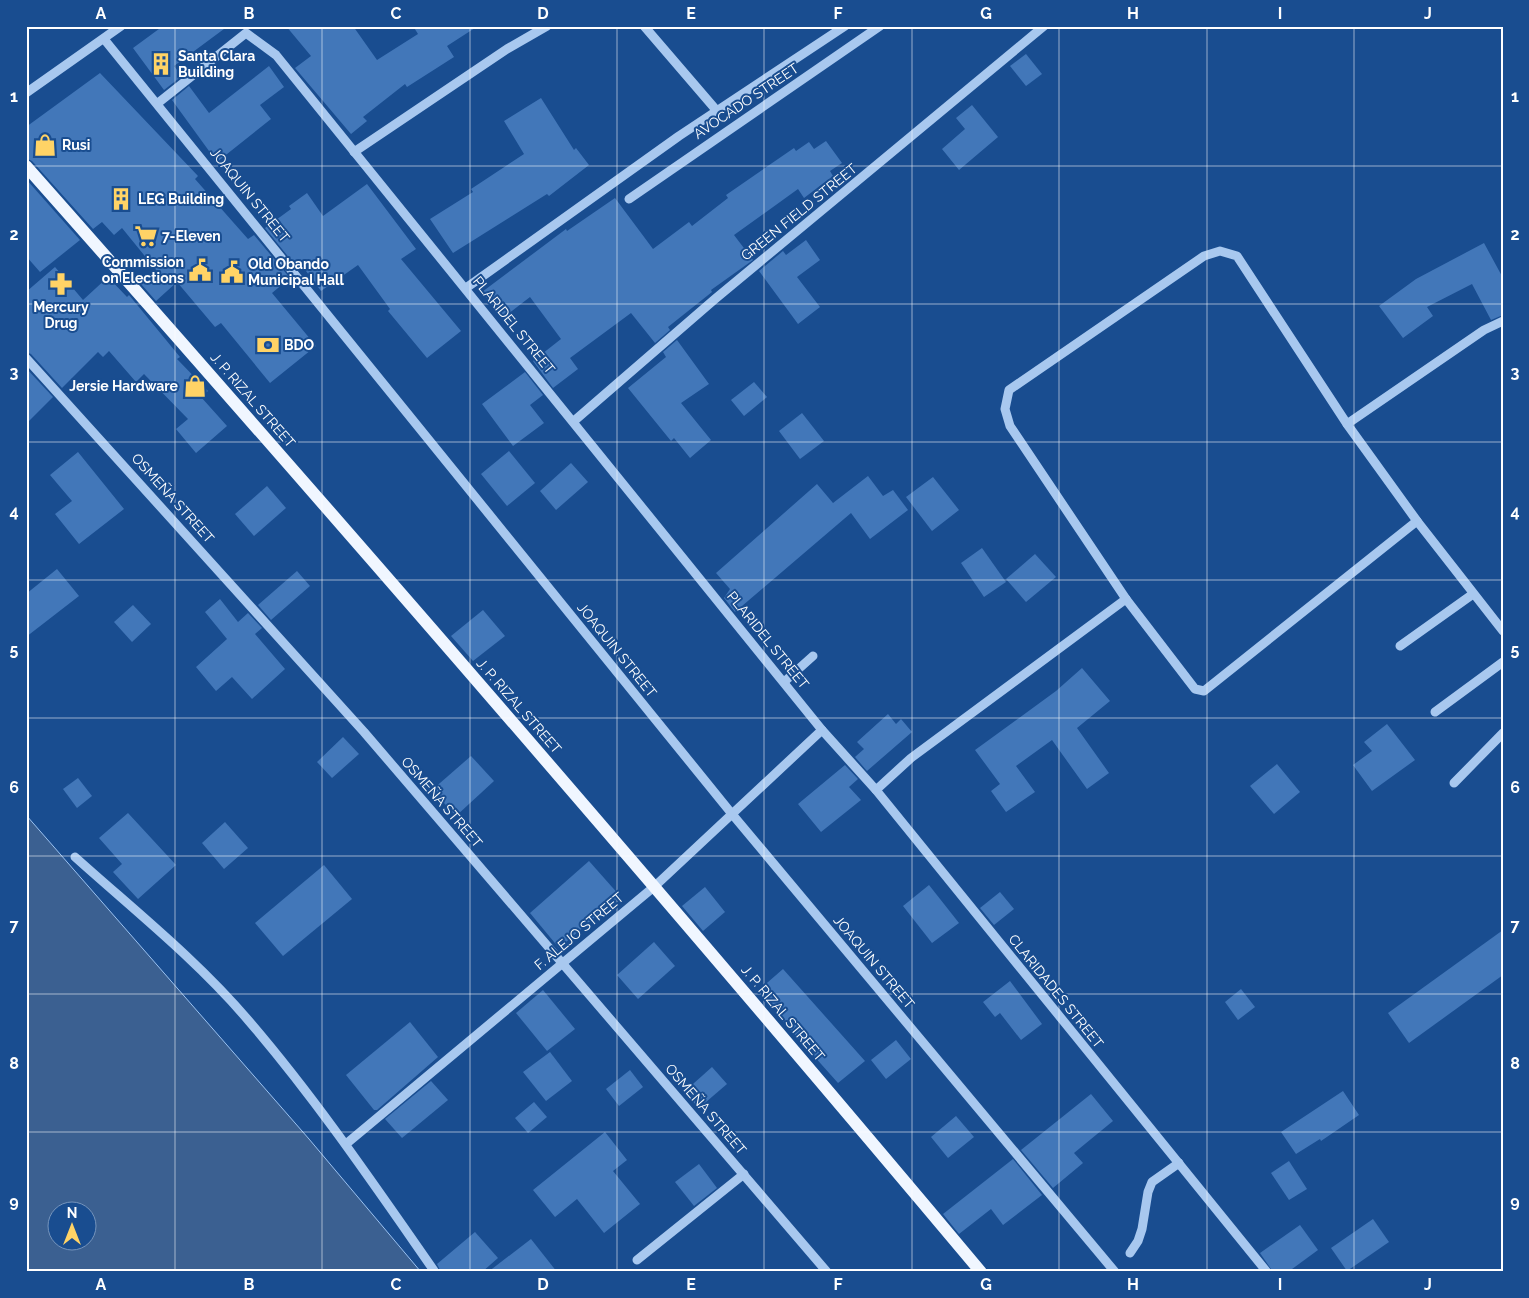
<svg xmlns="http://www.w3.org/2000/svg" width="1529" height="1298" font-family="Raleway,sans-serif">
  <rect width="100%" height="100%" fill="#194d90"/>
  <path fill="#3b6091" stroke="#9bc2f1" fill-rule="evenodd" d="M 26,815 L 309,1139 L 421,1272 L 26,1272 ZM 58,1210 L 88,1210 L 88,1240 L 58,1240 Z"/>
  <g fill="#4277b9">
    <path d="M 163,26 L 228,26 L 174,66 L 182,76 L 164,90 L 133,48 Z"/>
    <path d="M 286,26 L 353,26 L 377,60 L 418,34 L 413,26 L 478,26 L 447,46 L 454,57 L 407,87 L 405,84 L 363,117 L 367,121 L 351,134 L 295,68 L 311,56 Z"/>
    <path d="M 1026,54 L 1042,74 L 1026,86 L 1010,66 Z"/>
    <path d="M 269,66 L 284,87 L 260,105 L 271,119 L 217,162 L 172,100 L 189,86 L 209,113 Z"/>
    <path d="M 100,73 L 198,176 L 195,179 L 248,239 L 254,235 L 290,278 L 272,293 L 316,346 L 270,383 L 221,323 L 215,327 L 177,282 L 156,301 L 141,284 L 157,271 L 122,228 L 114,235 L 102,222 L 93,229 L 32,161 L 26,158 L 26,127 Z"/>
    <path d="M 541,98 L 574,150 L 576,148 L 589,165 L 549,196 L 547,194 L 453,253 L 430,219 L 473,192 L 471,189 L 524,154 L 504,121 Z"/>
    <path d="M 972,105 L 998,137 L 959,170 L 942,149 L 965,129 L 956,118 Z"/>
    <path d="M 826,141 L 842,163 L 830,171 L 833,176 L 804,198 L 798,189 L 734,235 L 753,260 L 711,290 L 712,292 L 668,327 L 670,330 L 655,343 L 631,313 L 570,358 L 578,369 L 553,388 L 533,361 L 561,339 L 530,297 L 503,318 L 482,292 L 566,229 L 567,231 L 615,198 L 653,249 L 689,222 L 692,226 L 728,198 L 726,195 L 794,148 L 796,151 L 809,142 L 814,149 Z"/>
    <path d="M 26,179 L 80,240 L 40,272 L 26,256 Z"/>
    <path d="M 367,184 L 416,249 L 401,259 L 461,331 L 427,358 L 388,311 L 390,309 L 358,265 L 321,291 L 303,267 L 299,270 L 265,228 L 291,209 L 289,206 L 307,193 L 323,216 Z"/>
    <path d="M 806,240 L 820,260 L 797,277 L 820,307 L 798,324 L 759,271 L 783,251 L 786,255 Z"/>
    <path d="M 1484,243 L 1503,278 L 1503,315 L 1491,320 L 1472,284 L 1427,307 L 1433,316 L 1403,338 L 1379,306 L 1416,279 Z"/>
    <path d="M 55,267 L 83,300 L 108,277 L 127,297 L 129,295 L 180,357 L 177,359 L 208,391 L 201,397 L 227,426 L 196,453 L 176,429 L 188,419 L 144,374 L 136,382 L 109,351 L 103,357 L 98,352 L 62,388 L 31,354 L 26,352 L 26,292 Z"/>
    <path d="M 677,340 L 709,384 L 681,403 L 711,440 L 690,458 L 674,438 L 671,441 L 628,388 L 666,357 L 663,352 Z"/>
    <path d="M 26,368 L 53,397 L 26,424 Z"/>
    <path d="M 525,372 L 543,395 L 530,405 L 544,423 L 513,446 L 482,404 Z"/>
    <path d="M 754,382 L 767,397 L 744,416 L 731,400 Z"/>
    <path d="M 802,413 L 824,441 L 800,459 L 779,431 Z"/>
    <path d="M 509,451 L 535,483 L 507,506 L 481,474 Z"/>
    <path d="M 78,452 L 124,509 L 79,544 L 55,514 L 72,501 L 50,475 Z"/>
    <path d="M 571,463 L 588,482 L 556,510 L 540,491 Z"/>
    <path d="M 868,476 L 883,496 L 893,490 L 908,510 L 870,539 L 851,513 L 735,612 L 724,598 L 730,589 L 716,573 L 817,484 L 833,503 Z"/>
    <path d="M 933,477 L 959,510 L 932,531 L 906,497 Z"/>
    <path d="M 267,486 L 286,508 L 254,536 L 235,514 Z"/>
    <path d="M 982,548 L 1006,582 L 984,597 L 961,563 Z"/>
    <path d="M 1035,554 L 1056,577 L 1026,602 L 1006,579 Z"/>
    <path d="M 57,569 L 79,596 L 26,637 L 26,594 Z"/>
    <path d="M 297,571 L 310,586 L 271,620 L 258,605 Z"/>
    <path d="M 220,599 L 238,622 L 248,613 L 262,628 L 255,634 L 285,669 L 252,699 L 232,677 L 216,691 L 196,667 L 227,639 L 205,612 Z"/>
    <path d="M 133,605 L 151,624 L 132,642 L 114,622 Z"/>
    <path d="M 483,610 L 505,636 L 473,661 L 451,636 Z"/>
    <path d="M 1082,668 L 1110,701 L 1077,728 L 1109,773 L 1087,789 L 1052,740 L 1016,766 L 1035,792 L 1006,812 L 991,791 L 1000,784 L 975,750 L 1056,691 Z"/>
    <path d="M 888,714 L 896,724 L 901,719 L 912,732 L 867,771 L 855,757 L 864,749 L 857,742 Z"/>
    <path d="M 1387,724 L 1415,760 L 1372,791 L 1353,765 L 1372,751 L 1364,742 Z"/>
    <path d="M 343,737 L 359,754 L 332,778 L 317,762 Z"/>
    <path d="M 471,756 L 494,781 L 456,816 L 432,790 Z"/>
    <path d="M 1277,764 L 1300,792 L 1274,814 L 1250,786 Z"/>
    <path d="M 845,765 L 858,779 L 849,787 L 861,800 L 821,832 L 798,804 Z"/>
    <path d="M 78,778 L 92,796 L 77,808 L 63,789 Z"/>
    <path d="M 128,813 L 176,865 L 138,899 L 113,872 L 122,864 L 99,838 Z"/>
    <path d="M 225,822 L 248,848 L 224,869 L 202,843 Z"/>
    <path d="M 589,861 L 620,896 L 559,948 L 530,913 Z"/>
    <path d="M 324,865 L 352,899 L 283,956 L 255,923 Z"/>
    <path d="M 929,885 L 959,923 L 932,943 L 903,906 Z"/>
    <path d="M 705,887 L 725,912 L 703,931 L 682,906 Z"/>
    <path d="M 1000,892 L 1014,909 L 994,925 L 980,908 Z"/>
    <path d="M 1503,930 L 1503,975 L 1409,1043 L 1388,1013 Z"/>
    <path d="M 654,942 L 675,966 L 638,999 L 617,975 Z"/>
    <path d="M 783,969 L 865,1061 L 838,1083 L 780,1018 L 782,1015 L 760,989 Z"/>
    <path d="M 1010,981 L 1042,1024 L 1021,1040 L 1000,1013 L 995,1017 L 983,1002 Z"/>
    <path d="M 1241,989 L 1255,1007 L 1238,1020 L 1225,1002 Z"/>
    <path d="M 543,990 L 575,1029 L 547,1051 L 516,1013 Z"/>
    <path d="M 410,1022 L 438,1057 L 377,1110 L 374,1110 L 346,1075 Z"/>
    <path d="M 896,1040 L 911,1059 L 886,1079 L 871,1060 Z"/>
    <path d="M 550,1052 L 572,1081 L 546,1101 L 523,1072 Z"/>
    <path d="M 712,1067 L 727,1084 L 699,1108 L 684,1092 Z"/>
    <path d="M 630,1070 L 643,1087 L 619,1106 L 606,1089 Z"/>
    <path d="M 431,1081 L 448,1100 L 402,1138 L 385,1119 Z"/>
    <path d="M 1343,1091 L 1359,1115 L 1321,1141 L 1320,1139 L 1296,1154 L 1281,1132 Z"/>
    <path d="M 1091,1094 L 1113,1121 L 1074,1153 L 1083,1163 L 1053,1188 L 1021,1150 Z"/>
    <path d="M 534,1102 L 547,1117 L 528,1133 L 515,1118 Z"/>
    <path d="M 956,1116 L 974,1137 L 948,1158 L 931,1137 Z"/>
    <path d="M 605,1132 L 627,1160 L 613,1171 L 640,1204 L 604,1233 L 577,1199 L 555,1217 L 533,1190 Z"/>
    <path d="M 1013,1159 L 1042,1195 L 1003,1225 L 991,1209 L 959,1234 L 943,1214 Z"/>
    <path d="M 1289,1161 L 1307,1189 L 1289,1200 L 1271,1173 Z"/>
    <path d="M 699,1164 L 717,1188 L 694,1206 L 675,1182 Z"/>
    <path d="M 1373,1219 L 1389,1242 L 1347,1271 L 1331,1248 Z"/>
    <path d="M 1300,1225 L 1318,1250 L 1288,1272 L 1273,1272 L 1260,1253 Z"/>
    <path d="M 475,1232 L 498,1258 L 482,1272 L 441,1272 L 437,1264 Z"/>
    <path d="M 531,1239 L 557,1272 L 488,1272 Z"/>
  </g>
  <g fill="none" stroke-linecap="round" stroke-linejoin="round">
    <g stroke="#a8c8ef" stroke-width="9">
      <path d="M 644,26 L 717,111"/>
      <path d="M 104,39 L 732,814 L 1115,1272"/>
      <path d="M 26,93 L 121,26"/>
      <path d="M 158,103 L 246,33 L 276,55 L 822,730 L 876,790 L 1267,1272"/>
      <path d="M 354,152 L 507,49 L 547,26"/>
      <path d="M 629,199 L 880,26"/>
      <path d="M 1220,251 L 1237,256 L 1347,424 L 1417,521 L 1204,691 L 1195,689 L 1126,599 L 1010,426 L 1005,409 L 1009,390 L 1204,256 Z"/>
      <path d="M 466,288 L 679,136 L 845,26"/>
      <path d="M 26,358 L 364,732 L 827,1272"/>
      <path d="M 574,421 L 715,299 L 1044,26"/>
      <path d="M 1347,424 L 1484,330 L 1503,321"/>
      <path d="M 1417,521 L 1503,631"/>
      <path d="M 1400,646 L 1473,594"/>
      <path d="M 784,682 L 813,656"/>
      <path d="M 1435,712 L 1503,662"/>
      <path d="M 1454,783 L 1503,733"/>
      <path d="M 876,790 L 911,758 L 1126,599"/>
      <path d="M 75,857 C 134,910 197,960 248,1020 C 316,1099 375,1186 435,1272"/>
      <path d="M 346,1144 L 655,886 L 822,730"/>
      <path d="M 1130,1253 L 1138,1241 L 1142,1229 L 1148,1192 L 1152,1182 L 1179,1163"/>
      <path d="M 637,1260 L 744,1174"/>
    </g>
    <path stroke="#f0f6ff" stroke-width="12" d="M 26,166 C 349,531 668,899 981,1272"/>
  </g>
  <path fill="none" stroke="#fff" stroke-width="1" stroke-opacity="0.55" d="M 175,26 L 175,1272M 322,26 L 322,1272M 470,26 L 470,1272M 617,26 L 617,1272M 764,26 L 764,1272M 912,26 L 912,1272M 1059,26 L 1059,1272M 1207,26 L 1207,1272M 1354,26 L 1354,1272M 26,166 L 1503,166M 26,304 L 1503,304M 26,442 L 1503,442M 26,580 L 1503,580M 26,718 L 1503,718M 26,856 L 1503,856M 26,994 L 1503,994M 26,1132 L 1503,1132"/>
  <defs>
    <symbol id="building-bare" viewBox="-9 -9 18 18"><path d="M-4-6H4V6H1V3H-1V6H-4ZM-2.5-4.3h1.7v1.8h-1.7ZM.8-4.3h1.7v1.8H.8ZM-2.5-1h1.7V.8h-1.7ZM.8-1h1.7V.8H.8Z" fill="#ffd366" stroke="#194d90" stroke-width="2.5" paint-order="stroke"/></symbol>
    <symbol id="shop-bare" viewBox="-9 -9 18 18"><path d="M-5-2.5h2.3a2.7 3.5 0 0 1 5.4 0H5L5.5 6h-11ZM-1.5-2.5h3a1.5 2.3 0 0 0-3 0Z" fill="#ffd366" stroke="#194d90" stroke-width="2.5" paint-order="stroke"/></symbol>
    <symbol id="supermarket-bare" viewBox="-9 -9 18 18"><path d="M-6-5.5h2.5l.6 2H6L4.5 2H-2.5L-4.4-4H-6ZM-1.5 3.2a1.3 1.3 0 1 0 .1 0ZM3 3.2a1.3 1.3 0 1 0 .1 0Z" fill="#ffd366" stroke="#194d90" stroke-width="2.5" paint-order="stroke"/></symbol>
    <symbol id="civic-bare" viewBox="-9 -9 18 18"><path d="M-.6-6.5H3V-4.5H.6V-3L4-1V1h2V6H-6V1h2V-1L-.6-3ZM-1.2 2.5V6h2.4V2.5Z" fill="#ffd366" stroke="#194d90" stroke-width="2.5" paint-order="stroke"/></symbol>
    <symbol id="pharmacy-bare" viewBox="-9 -9 18 18"><path d="M-2-6h4v4h4v4h-4v4h-4v-4h-4v-4h4Z" fill="#ffd366" stroke="#194d90" stroke-width="2.5" paint-order="stroke"/></symbol>
    <symbol id="bank-bare" viewBox="-9 -9 18 18"><path d="M-6-4H6V4H-6ZM0-2.3a2.3 2.3 0 1 0 0 4.6a2.3 2.3 0 1 0 0-4.6Z" fill="#ffd366" stroke="#194d90" stroke-width="2.5" paint-order="stroke"/></symbol>
  </defs>
  <g fill-rule="evenodd">
    <use href="#building-bare" x="145" y="48" width="32" height="32"/>
    <use href="#shop-bare" x="29" y="129" width="32" height="32"/>
    <use href="#building-bare" x="105" y="183" width="32" height="32"/>
    <use href="#supermarket-bare" x="130" y="220" width="32" height="32"/>
    <use href="#civic-bare" x="184" y="254" width="32" height="32"/>
    <use href="#civic-bare" x="216" y="256" width="32" height="32"/>
    <use href="#pharmacy-bare" x="45" y="268" width="32" height="32"/>
    <use href="#bank-bare" x="252" y="329" width="32" height="32"/>
    <use href="#shop-bare" x="179" y="370" width="32" height="32"/>
  </g>
  <g text-anchor="middle" stroke-width="4" stroke-linejoin="round" paint-order="stroke">
    <g font-size="14" font-weight="bold" fill="#fff" stroke="#194d90" text-anchor="start">
      <text x="178" y="61">Santa Clara<tspan x="178" dy="16">Building</tspan></text>
      <text x="62" y="150">Rusi</text>
      <text x="138" y="204">LEG Building</text>
      <text x="162" y="241">7-Eleven</text>
      <text x="184" y="267" text-anchor="end">Commission<tspan x="184" dy="16">on Elections</tspan></text>
      <text x="248" y="269">Old Obando<tspan x="248" dy="16">Municipal Hall</tspan></text>
      <text x="61" y="312" text-anchor="middle">Mercury<tspan x="61" dy="16">Drug</tspan></text>
      <text x="284" y="350">BDO</text>
      <text x="178" y="391" text-anchor="end">Jersie Hardware</text>
    </g>
    <g font-size="14" fill="#fff" stroke="#194d90">
      <text transform="translate(746 101) rotate(-34)" y="5">AVOCADO STREET</text>
      <text transform="translate(250 195) rotate(51)" y="5">JOAQUIN STREET</text>
      <text transform="translate(799 212) rotate(-39)" y="5">GREEN FIELD STREET</text>
      <text transform="translate(514 325) rotate(51)" y="5">PLARIDEL STREET</text>
      <text transform="translate(253 400) rotate(49)" y="5">J. P. RIZAL STREET</text>
      <text transform="translate(173 498) rotate(48)" y="5">OSMEÑA STREET</text>
      <text transform="translate(768 640) rotate(51)" y="5">PLARIDEL STREET</text>
      <text transform="translate(617 650) rotate(51)" y="5">JOAQUIN STREET</text>
      <text transform="translate(519 706) rotate(49)" y="5">J. P. RIZAL STREET</text>
      <text transform="translate(442 802) rotate(49)" y="5">OSMEÑA STREET</text>
      <text transform="translate(579 931) rotate(-40)" y="5">F. ALEJO STREET</text>
      <text transform="translate(874 962) rotate(50)" y="5">JOAQUIN STREET</text>
      <text transform="translate(1056 991) rotate(51)" y="5">CLARIDADES STREET</text>
      <text transform="translate(783 1013) rotate(50)" y="5">J. P. RIZAL STREET</text>
      <text transform="translate(706 1109) rotate(49)" y="5">OSMEÑA STREET</text>
    </g>
  </g>
  <rect width="1529" height="1298" fill="none" stroke="#194d90" stroke-width="55"/>
  <g transform="translate(72 1226)"><circle r="24" fill="#194d90" stroke="#7594bc"/>
  <path d="M0-4L9 19L0 12L-9 19Z" fill="#ffd366"/>
  <text y="-8" font-size="14" font-weight="bold" text-anchor="middle" fill="#ffffff">N</text>
  </g>
  <rect x="28" y="28" width="1474" height="1242" fill="none" stroke="#fff" stroke-width="2"/>
  <g font-size="16" text-anchor="middle" font-weight="bold" fill="#fff">
    <text x="101" y="19">A</text>
    <text x="249" y="19">B</text>
    <text x="396" y="19">C</text>
    <text x="543" y="19">D</text>
    <text x="691" y="19">E</text>
    <text x="838" y="19">F</text>
    <text x="986" y="19">G</text>
    <text x="1133" y="19">H</text>
    <text x="1280" y="19">I</text>
    <text x="1428" y="19">J</text>
    <text x="14" y="102">1</text>
    <text x="1515" y="102">1</text>
    <text x="14" y="240">2</text>
    <text x="1515" y="240">2</text>
    <text x="14" y="378">3</text>
    <text x="1515" y="378">3</text>
    <text x="14" y="517">4</text>
    <text x="1515" y="517">4</text>
    <text x="14" y="655">5</text>
    <text x="1515" y="655">5</text>
    <text x="14" y="793">6</text>
    <text x="1515" y="793">6</text>
    <text x="14" y="931">7</text>
    <text x="1515" y="931">7</text>
    <text x="14" y="1069">8</text>
    <text x="1515" y="1069">8</text>
    <text x="14" y="1207">9</text>
    <text x="1515" y="1207">9</text>
    <text x="101" y="1290">A</text>
    <text x="249" y="1290">B</text>
    <text x="396" y="1290">C</text>
    <text x="543" y="1290">D</text>
    <text x="691" y="1290">E</text>
    <text x="838" y="1290">F</text>
    <text x="986" y="1290">G</text>
    <text x="1133" y="1290">H</text>
    <text x="1280" y="1290">I</text>
    <text x="1428" y="1290">J</text>
  </g>
</svg>
